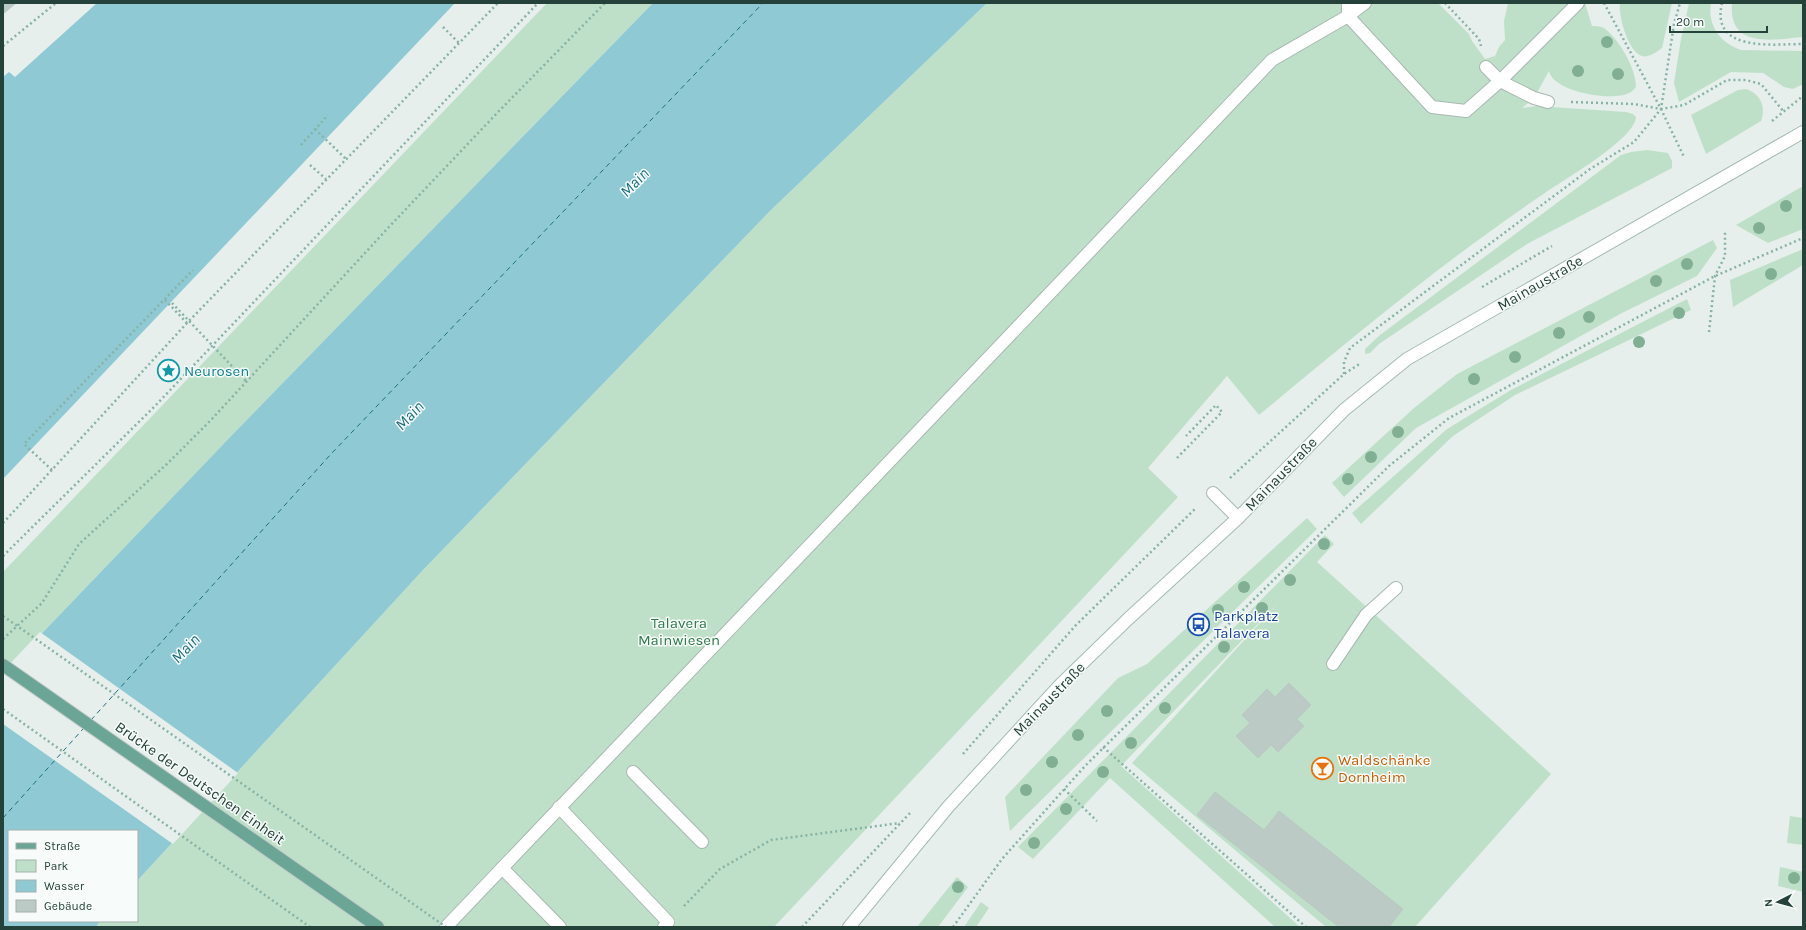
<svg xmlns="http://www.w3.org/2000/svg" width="1806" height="930" font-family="Karla,sans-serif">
  <rect width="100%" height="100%" fill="#e6efeb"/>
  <g fill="#bfe0c8">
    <path d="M 547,3 L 653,3 L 239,428 L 3,674 L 3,572 Z"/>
    <path d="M 987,3 L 1438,3 L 1469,34 L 1472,41 L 1485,59 L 1495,56 L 1499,47 L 1505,40 L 1504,21 L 1508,3 L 1585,3 L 1592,26 C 1596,26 1600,26 1604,28 C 1619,39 1636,68 1636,87 C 1634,89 1632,92 1629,93 C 1612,102 1553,92 1549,71 L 1534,98 L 1522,108 L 1537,106 L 1626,112 L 1633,114 L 1636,117 C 1635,139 1565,179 1545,193 C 1445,260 1352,338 1259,415 L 1227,376 L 1148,468 L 1178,497 L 774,927 L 96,927 L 100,921 L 137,921 L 137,881 L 423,570 L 771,210 Z"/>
    <path d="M 1620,3 L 1672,3 L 1662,48 C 1657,52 1648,58 1642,56 C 1628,52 1618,15 1620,3 Z"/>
    <path d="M 1689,3 L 1711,3 C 1707,26 1721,43 1741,50 L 1803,51 L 1803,84 L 1793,89 L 1784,87 L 1763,73 L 1731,72 L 1679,102 L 1674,83 L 1681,39 Z"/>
    <path d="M 1732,3 L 1803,3 L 1803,37 C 1772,40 1728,49 1732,3 Z"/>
    <path d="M 1746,89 C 1761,94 1766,107 1761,121 L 1706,154 L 1691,115 L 1738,90 Z"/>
    <path d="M 1647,150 L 1668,153 L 1672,161 L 1672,168 L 1527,244 L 1379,344 L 1370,353 L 1365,354 L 1365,349 L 1380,335 L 1621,155 L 1631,152 Z"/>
    <path d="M 1803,186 L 1803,229 L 1768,243 L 1736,225 Z"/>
    <path d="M 1713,240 L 1717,248 L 1697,276 L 1620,314 L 1416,428 L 1344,497 L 1332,483 L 1414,408 L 1457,374 Z"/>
    <path d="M 1803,249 L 1803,265 L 1733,307 L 1730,280 Z"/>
    <path d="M 1687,299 L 1691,310 L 1515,395 L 1453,436 L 1361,524 L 1352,513 L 1447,429 L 1511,390 Z"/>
    <path d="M 1307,518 L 1317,529 L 1010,831 L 1005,797 L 1118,678 L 1147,664 Z"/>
    <path d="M 1325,535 L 1334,544 L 1317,562 L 1551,774 L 1415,927 L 1326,927 L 1132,763 L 1279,602 L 1121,766 L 1300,927 L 1275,927 L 1110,778 L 1033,859 L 1018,847 Z"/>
    <path d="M 1790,816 L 1803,818 L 1803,845 L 1787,843 Z"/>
    <path d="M 1780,867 L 1803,872 L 1803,892 L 1778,886 Z"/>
    <path d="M 957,877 L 968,887 L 938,927 L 917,927 Z"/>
    <path d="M 981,902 L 989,908 L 976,927 L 964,927 Z"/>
  </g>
  <g fill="#8ec9d4">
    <path d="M 97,3 L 455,3 L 3,479 L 3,77 L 9,72 L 15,77 Z"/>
    <path d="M 653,3 L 987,3 L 771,210 L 423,570 L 137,881 L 137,831 L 9,831 L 9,921 L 100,921 L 96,927 L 3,927 L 3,674 L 236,431 Z"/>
  </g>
  <path fill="#e6efeb" d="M 40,632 L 238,773 L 173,844 L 3,724 L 3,671 Z"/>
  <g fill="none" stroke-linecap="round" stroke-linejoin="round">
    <g stroke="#1c6f80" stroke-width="1" stroke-dasharray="5 4" stroke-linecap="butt">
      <path d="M 91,720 L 331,454 L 763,3"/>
      <path d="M 3,818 L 83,729"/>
    </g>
  </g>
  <g fill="#bbcac4" stroke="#b8c9c2">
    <path d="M 3,3 L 16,3 L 3,14 Z"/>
    <path d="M 1289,683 L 1311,705 L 1297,719 L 1304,726 L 1278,752 L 1271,745 L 1258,758 L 1236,736 L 1250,723 L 1242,715 L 1267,689 L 1275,697 Z"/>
    <path d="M 1215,792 L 1264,830 L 1279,811 L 1403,909 L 1389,927 L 1339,927 L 1197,815 Z"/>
  </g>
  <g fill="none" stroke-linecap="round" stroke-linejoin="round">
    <defs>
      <g id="lane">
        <path d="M 1348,3 L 1348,16 L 1432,107 L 1466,111 L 1500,81 L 1578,3"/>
        <path d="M 1486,67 L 1500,81 L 1534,98 L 1548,102"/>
        <path d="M 1213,493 L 1238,518"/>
        <path d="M 1333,664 L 1366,615 L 1396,588"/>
        <path d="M 633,772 L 702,842"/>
        <path d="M 559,807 L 668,922 L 664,927"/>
        <path d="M 502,868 L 560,927"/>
        <path d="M 446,927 L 1272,60 L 1348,16 L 1365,3"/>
      </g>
      <path id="secondary" d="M 849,927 L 948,807 L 1060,685 L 1128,619 L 1238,518 L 1344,410 L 1407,359 L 1803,132"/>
      <path id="primary" d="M 3,665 L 378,927"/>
    </defs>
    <use href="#lane" stroke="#a8b8b2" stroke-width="14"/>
    <use href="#secondary" stroke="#a4bbb3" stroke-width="14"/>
    <use href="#primary" stroke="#c2cac8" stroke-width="14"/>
    <g stroke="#86b3a5" stroke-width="2.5" stroke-dasharray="2 3" stroke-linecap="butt">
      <path d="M 1445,3 L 1479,39 L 1481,46"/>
      <path d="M 1604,3 L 1661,109 L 1684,157"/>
      <path d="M 1722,3 C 1710,53 1774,44 1803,44"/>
      <path d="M 443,27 L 459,43"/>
      <path d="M 3,46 L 56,3"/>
      <path d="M 1571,102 L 1634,104 L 1661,109 L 1684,105 L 1727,80 L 1746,80 L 1761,84 L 1784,112"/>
      <path d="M 1772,121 L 1803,96"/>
      <path d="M 315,129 L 347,160"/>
      <path d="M 301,145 L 328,115"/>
      <path d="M 310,165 L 326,179"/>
      <path d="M 1482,287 L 1552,246"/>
      <path d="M 165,300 L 187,323"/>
      <path d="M 172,303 L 247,382"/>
      <path d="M 1709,332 L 1715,276 L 1725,256 L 1725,232"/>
      <path d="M 1344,374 L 1344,362 L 1350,348 L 1590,169 L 1634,142 L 1661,109 L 1674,24 L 1680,3"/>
      <path d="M 1177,458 L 1222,412 L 1216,405 L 1186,436"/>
      <path d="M 52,470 L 24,444 L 193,270"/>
      <path d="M 1230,478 L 1344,374 L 1361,363"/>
      <path d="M 3,523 L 187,323 L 498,3"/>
      <path d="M 3,556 L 155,406 L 538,3"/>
      <path d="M 3,639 L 42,603 L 79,544 L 168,463 L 211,420 L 388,228 L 499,111 L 605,3"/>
      <path d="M 3,709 L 310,927"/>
      <path d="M 1103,747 L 1306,927"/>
      <path d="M 963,754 L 1076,625 L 1196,508"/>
      <path d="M 1064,789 L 1097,821"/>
      <path d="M 684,906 L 720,869 L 771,840 L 900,823"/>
      <path d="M 802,927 L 910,813"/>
      <path d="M 953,927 L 1002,859 L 1085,766 L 1389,466 L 1449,418 L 1715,276 L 1803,238"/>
    </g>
    <use href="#lane" stroke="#fff" stroke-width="12"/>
    <use href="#secondary" stroke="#fff" stroke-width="12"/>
    <use href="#primary" stroke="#6aa596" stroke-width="12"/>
    <path stroke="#86b3a5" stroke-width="2.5" stroke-dasharray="2 3" stroke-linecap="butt" d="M 3,616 L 446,927"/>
  </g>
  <g fill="#80af93">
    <circle cx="1607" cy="42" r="6"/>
    <circle cx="1578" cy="71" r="6"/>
    <circle cx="1618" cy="74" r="6"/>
    <circle cx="1786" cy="206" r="6"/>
    <circle cx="1759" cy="228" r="6"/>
    <circle cx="1687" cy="264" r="6"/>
    <circle cx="1771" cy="274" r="6"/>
    <circle cx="1656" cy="281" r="6"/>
    <circle cx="1679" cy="313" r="6"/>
    <circle cx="1589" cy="317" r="6"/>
    <circle cx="1559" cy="333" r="6"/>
    <circle cx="1639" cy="342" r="6"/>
    <circle cx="1515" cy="357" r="6"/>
    <circle cx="1474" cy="379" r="6"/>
    <circle cx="1398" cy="432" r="6"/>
    <circle cx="1371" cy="457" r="6"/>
    <circle cx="1348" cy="479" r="6"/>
    <circle cx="1324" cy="544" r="6"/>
    <circle cx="1290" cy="580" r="6"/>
    <circle cx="1244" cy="587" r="6"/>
    <circle cx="1262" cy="608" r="6"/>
    <circle cx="1218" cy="610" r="6"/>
    <circle cx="1224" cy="647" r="6"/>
    <circle cx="1165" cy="708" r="6"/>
    <circle cx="1107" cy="711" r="6"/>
    <circle cx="1078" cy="735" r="6"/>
    <circle cx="1131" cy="743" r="6"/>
    <circle cx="1052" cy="762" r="6"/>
    <circle cx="1103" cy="772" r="6"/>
    <circle cx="1026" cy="790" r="6"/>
    <circle cx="1066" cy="809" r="6"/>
    <circle cx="1034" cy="843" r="6"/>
    <circle cx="1794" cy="878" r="6"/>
    <circle cx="958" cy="887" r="6"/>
  </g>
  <defs>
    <symbol id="sight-ring" viewBox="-11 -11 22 22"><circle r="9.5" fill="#f7fbf9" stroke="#0f9aa8" stroke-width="1.5"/><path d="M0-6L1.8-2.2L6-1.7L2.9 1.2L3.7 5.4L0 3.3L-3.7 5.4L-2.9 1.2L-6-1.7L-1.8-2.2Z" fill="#0f9aa8"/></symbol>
    <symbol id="bus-ring" viewBox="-11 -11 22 22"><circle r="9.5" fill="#f7fbf9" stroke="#1a4fb4" stroke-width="1.5"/><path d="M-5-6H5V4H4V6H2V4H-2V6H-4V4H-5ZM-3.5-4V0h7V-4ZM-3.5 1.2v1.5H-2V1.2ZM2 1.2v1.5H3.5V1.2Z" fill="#1a4fb4"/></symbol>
    <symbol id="bar-ring" viewBox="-11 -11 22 22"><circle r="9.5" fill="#f7fbf9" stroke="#e8710a" stroke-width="1.5"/><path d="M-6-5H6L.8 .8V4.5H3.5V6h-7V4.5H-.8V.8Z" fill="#e8710a"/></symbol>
  </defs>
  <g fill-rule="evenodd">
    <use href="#sight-ring" x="156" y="358" width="25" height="25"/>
    <use href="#bus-ring" x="1186" y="612" width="25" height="25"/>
    <use href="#bar-ring" x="1310" y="756" width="25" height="25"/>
  </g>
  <g text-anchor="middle" stroke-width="3" stroke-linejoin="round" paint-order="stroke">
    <g font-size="15" fill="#24423a" stroke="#f7fbf9">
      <text transform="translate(1540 283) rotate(-30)" y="5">Mainaustraße</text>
      <text transform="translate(1281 474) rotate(-46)" y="5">Mainaustraße</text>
      <text transform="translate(1049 699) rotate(-46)" y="5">Mainaustraße</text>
      <text transform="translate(200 783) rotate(35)" y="5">Brücke der Deutschen Einheit</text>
    </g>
    <g font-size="15" fill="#0d838f" stroke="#f7fbf9" text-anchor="start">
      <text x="184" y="376">Neurosen</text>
    </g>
    <g font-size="15" fill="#164399" stroke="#f7fbf9" text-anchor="start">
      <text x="1214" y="621">Parkplatz<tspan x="1214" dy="17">Talavera</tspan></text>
    </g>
    <g font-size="15" fill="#2d7a4b" stroke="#f7fbf9">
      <text x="679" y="628">Talavera<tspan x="679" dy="17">Mainwiesen</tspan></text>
    </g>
    <g font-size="15" fill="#c56008" stroke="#f7fbf9" text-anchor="start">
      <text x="1338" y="765">Waldschänke<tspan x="1338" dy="17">Dornheim</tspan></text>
    </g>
    <g font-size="16" font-style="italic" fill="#1c6f80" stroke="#f7fbf9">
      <text transform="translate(634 182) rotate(-45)" y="6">Main</text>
      <text transform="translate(409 415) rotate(-46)" y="6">Main</text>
      <text transform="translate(185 648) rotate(-46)" y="6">Main</text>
    </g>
  </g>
  <rect width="1806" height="930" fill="none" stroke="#24423a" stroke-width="8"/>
  <rect x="8" y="830" width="130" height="92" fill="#f7fbf9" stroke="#a3b1ad"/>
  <rect x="16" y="843" width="20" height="6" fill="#6aa596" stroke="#a3b1ad"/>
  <text x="44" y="850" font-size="12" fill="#24423a">Straße</text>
  <rect x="16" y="860" width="20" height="12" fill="#bfe0c8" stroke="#a3b1ad"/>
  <text x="44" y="870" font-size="12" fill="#24423a">Park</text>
  <rect x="16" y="880" width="20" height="12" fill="#8ec9d4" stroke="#a3b1ad"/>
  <text x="44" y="890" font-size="12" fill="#24423a">Wasser</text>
  <rect x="16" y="900" width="20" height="12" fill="#bbcac4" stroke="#a3b1ad"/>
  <text x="44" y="910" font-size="12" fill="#24423a">Gebäude</text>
  <g transform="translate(1778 902) rotate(264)" stroke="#f7fbf9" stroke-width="3" paint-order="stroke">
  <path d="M0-3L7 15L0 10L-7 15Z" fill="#24423a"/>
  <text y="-6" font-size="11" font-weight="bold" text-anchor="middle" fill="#24423a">N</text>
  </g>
  <path d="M1670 26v6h97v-6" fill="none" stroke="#24423a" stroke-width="2"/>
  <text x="1676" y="26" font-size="12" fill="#24423a" stroke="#f7fbf9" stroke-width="3" paint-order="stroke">20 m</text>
</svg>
